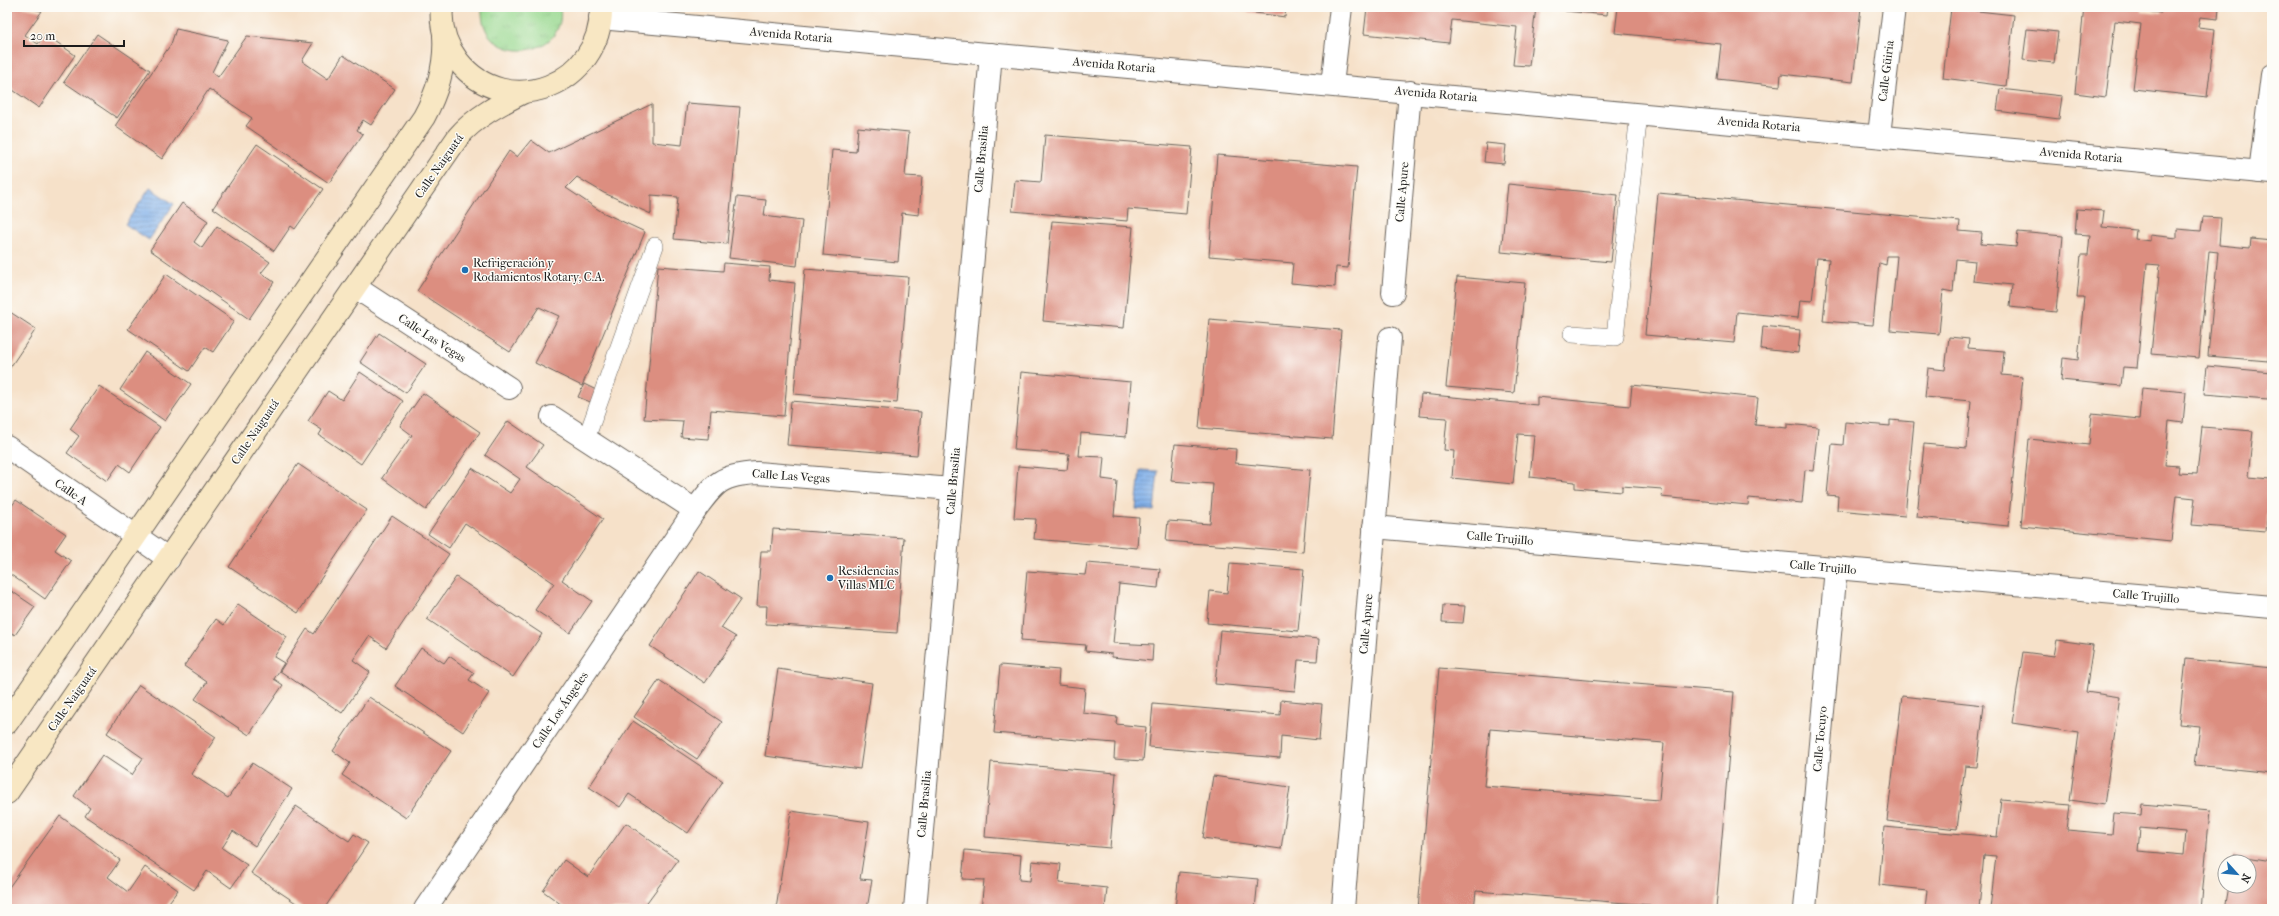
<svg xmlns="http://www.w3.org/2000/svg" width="2279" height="916" font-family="'IM FELL French Canon',serif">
  <defs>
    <pattern id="grass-tufts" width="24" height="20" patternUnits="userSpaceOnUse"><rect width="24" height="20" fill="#98d88f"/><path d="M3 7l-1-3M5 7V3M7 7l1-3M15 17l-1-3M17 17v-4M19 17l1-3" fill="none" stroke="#82b97b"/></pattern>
    <pattern id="water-rules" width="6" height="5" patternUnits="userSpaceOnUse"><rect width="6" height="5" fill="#7eade8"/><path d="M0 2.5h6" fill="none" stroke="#668cbb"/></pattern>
  </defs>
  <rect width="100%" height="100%" fill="#fdfcf7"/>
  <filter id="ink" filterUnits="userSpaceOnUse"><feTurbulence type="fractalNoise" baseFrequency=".025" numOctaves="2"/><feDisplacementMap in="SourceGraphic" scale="8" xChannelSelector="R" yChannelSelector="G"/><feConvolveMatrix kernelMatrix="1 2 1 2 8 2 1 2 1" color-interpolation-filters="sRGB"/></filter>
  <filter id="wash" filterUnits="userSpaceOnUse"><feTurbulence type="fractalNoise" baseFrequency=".012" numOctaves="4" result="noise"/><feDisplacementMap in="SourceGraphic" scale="16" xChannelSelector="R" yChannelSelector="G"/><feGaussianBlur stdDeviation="0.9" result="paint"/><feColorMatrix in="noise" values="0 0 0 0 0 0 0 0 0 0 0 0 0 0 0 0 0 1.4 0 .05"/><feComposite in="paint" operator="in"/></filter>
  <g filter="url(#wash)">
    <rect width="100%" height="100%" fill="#f6e1c9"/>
    <path fill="url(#grass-tufts)" stroke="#5a7a56" d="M 482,7 L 560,7 C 569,61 478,68 482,7 Z"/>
    <g fill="url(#water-rules)" stroke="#4d6482">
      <path d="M 150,188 L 174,204 L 149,240 L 125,224 Z"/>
      <path d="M 1140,470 L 1158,471 L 1154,511 L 1136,509 Z"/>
    </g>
    <g id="blocks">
      <g fill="#dc8e80" fill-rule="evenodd">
        <path d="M 7,7 L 22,7 L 42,11 L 25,35 L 38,44 L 45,34 L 75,55 L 39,108 L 7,86 Z"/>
        <path d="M 1211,7 L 1286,7 L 1285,17 Z"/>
        <path d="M 1367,7 L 1536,7 L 1529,66 L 1513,65 L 1517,27 L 1452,20 L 1449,43 L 1364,34 Z"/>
        <path d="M 1565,7 L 1608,7 L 1607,15 L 1565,11 Z"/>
        <path d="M 1618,7 L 1861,7 L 1853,82 L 1781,74 L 1780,86 L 1717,79 L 1721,44 L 1615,33 Z"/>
        <path d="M 2084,7 L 2142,7 L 2142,11 L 2161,13 L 2162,7 L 2219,7 L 2218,19 L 2200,17 L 2198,27 L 2215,29 L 2207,97 L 2133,89 L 2141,24 L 2115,21 L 2106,97 L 2075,93 Z"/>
        <path d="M 1951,8 L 2014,15 L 2006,86 L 1943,78 Z"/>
        <path d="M 176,29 L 228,40 L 212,72 L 218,77 L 247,36 L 313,43 L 302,61 L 328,79 L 343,55 L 395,89 L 371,125 L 363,120 L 357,130 L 363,134 L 329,183 L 246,126 L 252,118 L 209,89 L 162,159 L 115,126 L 171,44 Z"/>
        <path d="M 2027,29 L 2058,32 L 2054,63 L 2023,60 Z"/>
        <path d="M 97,34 L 150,70 L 117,118 L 64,82 Z"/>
        <path d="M 2000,89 L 2062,96 L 2059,119 L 1997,111 Z"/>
        <path d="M 687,103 L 740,107 L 727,244 L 674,239 L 678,197 L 651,195 L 651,214 L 604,193 L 577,177 L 566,188 L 602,212 L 645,232 L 582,386 L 535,363 L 559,316 L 539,307 L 510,352 L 417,291 L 509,151 L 517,157 L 531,140 L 549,153 L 652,104 L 652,142 L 682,145 Z"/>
        <path d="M 858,127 L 909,132 L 905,176 L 922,177 L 919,215 L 902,213 L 898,262 L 823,255 L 832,150 L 856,152 Z"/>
        <path d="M 1045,135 L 1192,147 L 1186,214 L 1128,209 L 1127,221 L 1012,211 L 1015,180 L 1041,182 Z"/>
        <path d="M 1486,143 L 1506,145 L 1504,164 L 1484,162 Z"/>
        <path d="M 257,144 L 323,189 L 295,229 L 291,226 L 274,251 L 213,208 Z"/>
        <path d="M 1217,155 L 1357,167 L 1348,268 L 1336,267 L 1335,287 L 1291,283 L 1293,263 L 1209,256 Z"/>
        <path d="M 1508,184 L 1618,195 L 1611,262 L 1501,252 Z"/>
        <path d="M 1658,193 L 1960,221 L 1959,231 L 1982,233 L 1981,244 L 2016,247 L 2018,232 L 2063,236 L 2056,312 L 2010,307 L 2012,285 L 1973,281 L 1975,261 L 1956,259 L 1953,292 L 1943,290 L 1939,334 L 1890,330 L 1897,256 L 1887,256 L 1886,265 L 1879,263 L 1873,325 L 1823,321 L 1829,259 L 1817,258 L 1812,301 L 1800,300 L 1798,318 L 1737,312 L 1734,343 L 1645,335 Z"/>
        <path d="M 737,197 L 766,200 L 764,216 L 802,221 L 797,266 L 729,258 Z"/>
        <path d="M 182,203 L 208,221 L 194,242 L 202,248 L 217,226 L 270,262 L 261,273 L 274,282 L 249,319 L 150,250 Z"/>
        <path d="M 2077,209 L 2104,211 L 2102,227 L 2136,230 L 2135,239 L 2150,241 L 2150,235 L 2177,238 L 2177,229 L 2201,231 L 2203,217 L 2221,218 L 2219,245 L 2250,248 L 2251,239 L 2272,241 L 2272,316 L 2268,361 L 2208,356 L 2218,252 L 2209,251 L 2199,358 L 2151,354 L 2160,265 L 2147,264 L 2137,368 L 2123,367 L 2121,386 L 2061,380 L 2063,358 L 2078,360 L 2084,297 L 2077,297 L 2081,255 L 2088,255 L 2090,235 L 2075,234 Z"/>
        <path d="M 1052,221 L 1133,227 L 1124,328 L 1043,321 Z"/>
        <path d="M 724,263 L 770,267 L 769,280 L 795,283 L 784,416 L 711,410 L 708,439 L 681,437 L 683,421 L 644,419 L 658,266 L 723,271 Z"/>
        <path d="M 805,269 L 908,277 L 897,403 L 794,394 Z"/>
        <path d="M 166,274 L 234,321 L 213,352 L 205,347 L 189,371 L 128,329 Z"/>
        <path d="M 1457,277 L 1525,283 L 1514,393 L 1446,387 Z"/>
        <path d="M 7,310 L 36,329 L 7,372 Z"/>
        <path d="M 1209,319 L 1341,330 L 1332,439 L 1199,428 Z"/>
        <path d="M 1763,326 L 1800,330 L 1798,353 L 1761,349 Z"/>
        <path d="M 379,333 L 426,364 L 406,393 L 360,362 Z"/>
        <path d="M 1949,337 L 1969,339 L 1968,348 L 2004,351 L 2002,375 L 2023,377 L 2008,526 L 1917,517 L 1924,444 L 1967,448 L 1971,401 L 1925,397 L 1928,368 L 1945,370 Z"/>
        <path d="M 145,352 L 191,384 L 165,421 L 120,390 Z"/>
        <path d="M 2207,366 L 2271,372 L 2268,399 L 2204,394 Z"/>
        <path d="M 360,372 L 403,401 L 361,464 L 319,435 L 322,430 L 308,421 L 328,391 L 342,400 Z"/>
        <path d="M 1021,372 L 1131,382 L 1126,437 L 1081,433 L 1079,456 L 1104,457 L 1102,479 L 1117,481 L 1114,516 L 1139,518 L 1137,548 L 1034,539 L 1036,519 L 1014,518 L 1018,466 L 1067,470 L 1069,454 L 1014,450 Z"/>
        <path d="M 584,384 L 598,391 L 593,403 L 578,397 Z"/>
        <path d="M 1632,385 L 1758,398 L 1755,425 L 1787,428 L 1787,424 L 1818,427 L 1813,471 L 1805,470 L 1802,503 L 1749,498 L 1748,505 L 1661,497 L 1662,489 L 1622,486 L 1622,492 L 1575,488 L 1575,482 L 1530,477 L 1534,435 L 1518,434 L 1513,484 L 1452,478 L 1454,451 L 1444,450 L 1447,418 L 1419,416 L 1421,394 L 1537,405 L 1537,397 L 1630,406 Z"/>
        <path d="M 99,386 L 160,427 L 130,472 L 119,464 L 107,481 L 67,453 L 79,436 L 70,429 Z"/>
        <path d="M 2142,388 L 2186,392 L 2183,423 L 2169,421 L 2165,465 L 2179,466 L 2178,473 L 2197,474 L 2202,427 L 2253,431 L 2248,477 L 2271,479 L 2266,531 L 2192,525 L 2195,498 L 2176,496 L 2171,541 L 2021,526 L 2029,439 L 2089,445 L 2092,414 L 2139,419 Z"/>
        <path d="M 423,393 L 480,432 L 426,510 L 382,478 L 412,435 L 400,426 Z"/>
        <path d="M 791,401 L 921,412 L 917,455 L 787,445 Z"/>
        <path d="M 1890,420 L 1914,422 L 1905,516 L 1837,510 L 1838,496 L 1827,495 L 1832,444 L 1843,445 L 1845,422 L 1890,426 Z"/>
        <path d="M 508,421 L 543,445 L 527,467 L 603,519 L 562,580 L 592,601 L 570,633 L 535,610 L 554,583 L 465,523 L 449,548 L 428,534 L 472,468 L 510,493 L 520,479 L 485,455 Z"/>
        <path d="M 1175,444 L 1236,449 L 1235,463 L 1310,470 L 1303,552 L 1166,541 L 1168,521 L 1210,524 L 1213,484 L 1171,481 Z"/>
        <path d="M 298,464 L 367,510 L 298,613 L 229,567 Z"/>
        <path d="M 16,500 L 66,534 L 55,550 L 71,561 L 45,599 L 7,572 L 7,513 Z"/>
        <path d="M 392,516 L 449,554 L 386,648 L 369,636 L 353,660 L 370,672 L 342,713 L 280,671 L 307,629 L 314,634 Z"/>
        <path d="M 773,529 L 904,538 L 897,633 L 766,624 L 767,606 L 757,606 L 761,551 L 771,551 Z"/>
        <path d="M 1087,563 L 1160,569 L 1158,588 L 1119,584 L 1113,643 L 1153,645 L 1152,661 L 1112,657 L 1112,654 L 1085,651 L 1086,645 L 1021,640 L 1027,571 L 1085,575 Z"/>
        <path d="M 1230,563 L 1304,569 L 1298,631 L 1207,623 L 1210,591 L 1227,593 Z"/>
        <path d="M 699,571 L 741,599 L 721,628 L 736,637 L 705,683 L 650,646 Z"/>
        <path d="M 456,577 L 542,634 L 513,677 L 427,619 Z"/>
        <path d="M 7,588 L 35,607 L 15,635 L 9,631 L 7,634 Z"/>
        <path d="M 238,604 L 287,637 L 274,657 L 284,663 L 274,679 L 283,685 L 249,735 L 195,699 L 207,682 L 184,666 L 216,619 L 224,625 Z"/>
        <path d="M 1443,605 L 1465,606 L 1463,623 L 1442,622 Z"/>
        <path d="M 1220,630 L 1319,639 L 1317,661 L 1298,660 L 1295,691 L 1215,684 Z"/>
        <path d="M 2057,640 L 2093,645 L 2086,692 L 2120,697 L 2104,805 L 2070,800 L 2079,733 L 2012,723 L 2023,652 L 2054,656 Z"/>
        <path d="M 421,648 L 444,663 L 449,656 L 474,673 L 469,680 L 489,693 L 463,732 L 395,686 Z"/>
        <path d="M 2186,659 L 2272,668 L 2272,773 L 2195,765 L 2200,726 L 2179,724 Z"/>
        <path d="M 1000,665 L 1059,670 L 1058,685 L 1085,688 L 1083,713 L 1117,717 L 1116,724 L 1146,727 L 1143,761 L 1114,759 L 1115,743 L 994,733 Z"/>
        <path d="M 1439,668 L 1734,692 L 1716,909 L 1650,909 L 1650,905 L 1476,891 L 1474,909 L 1418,909 ZM 1490,729 L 1664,743 L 1659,800 L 1484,786 Z"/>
        <path d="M 778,669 L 872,683 L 860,769 L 765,756 Z"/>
        <path d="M 659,680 L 722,722 L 697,759 L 634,717 Z"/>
        <path d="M 139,685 L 216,737 L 191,774 L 228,798 L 252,763 L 292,789 L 255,846 L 233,831 L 222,848 L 247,865 L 231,888 L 207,871 L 194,890 L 85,816 L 90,808 L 74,796 L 102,755 L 132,775 L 143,758 L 107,733 Z"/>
        <path d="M 1902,696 L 1984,705 L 1977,767 L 1965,766 L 1957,829 L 1887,821 Z"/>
        <path d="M 369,697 L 451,751 L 406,818 L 342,775 L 350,763 L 333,751 Z"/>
        <path d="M 1281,700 L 1322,704 L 1319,740 L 1281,736 L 1280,758 L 1149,747 L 1153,704 L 1280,715 Z"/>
        <path d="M 633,721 L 723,781 L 688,833 L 629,794 L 620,807 L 589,787 Z"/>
        <path d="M 991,762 L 1116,773 L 1110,848 L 985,837 Z"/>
        <path d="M 1213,776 L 1290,787 L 1281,849 L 1203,838 Z"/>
        <path d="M 2001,799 L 2070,805 L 2067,830 L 2112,834 L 2114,813 L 2141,815 L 2142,804 L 2210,810 L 2201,909 L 1990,909 L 1996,856 L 1984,855 L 1979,909 L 1925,909 L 1927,890 L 1879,885 L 1884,827 L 1997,837 ZM 2140,828 L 2186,832 L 2184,855 L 2138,851 Z"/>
        <path d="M 296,806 L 349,841 L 354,834 L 368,843 L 324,909 L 305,909 L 251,873 Z"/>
        <path d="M 791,811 L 869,822 L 860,879 L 872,880 L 867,909 L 776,909 Z"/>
        <path d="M 60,816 L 120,860 L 108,877 L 128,892 L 145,867 L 178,890 L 164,909 L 11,909 L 7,906 L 7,890 Z"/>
        <path d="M 626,823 L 678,860 L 645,905 L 651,909 L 565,909 L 566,908 L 543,891 L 564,860 L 588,877 Z"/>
        <path d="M 965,850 L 1021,855 L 1019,880 L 1030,881 L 1032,861 L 1061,864 L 1059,883 L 1107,888 L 1105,909 L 981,909 L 984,880 L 962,879 Z"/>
        <path d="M 2234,855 L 2272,861 L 2272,909 L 2225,909 L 2229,886 L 2249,886 L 2249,862 L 2233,862 Z"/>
        <path d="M 1179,872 L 1258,879 L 1255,909 L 1175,909 Z"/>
      </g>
    </g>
  </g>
  <g filter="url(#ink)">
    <use href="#blocks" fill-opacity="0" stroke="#686159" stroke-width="1"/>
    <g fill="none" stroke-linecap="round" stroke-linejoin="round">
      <defs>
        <g id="lane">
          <path d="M 1572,334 L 1615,337 L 1639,113"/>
          <path d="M 586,439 L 655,246"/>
        </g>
        <g id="street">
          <path d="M 600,18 L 2272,173"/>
          <path d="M 1332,85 L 1341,7"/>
          <path d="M 1879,135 L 1894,7"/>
          <path d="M 2260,172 L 2272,75"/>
          <path d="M 355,287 L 509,388"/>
          <path d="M 1393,293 L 1410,92"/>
          <path d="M 552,417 L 695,510"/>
          <path d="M 7,447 L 169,559"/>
          <path d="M 1374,527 L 2272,607"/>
          <path d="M 425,909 L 695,510 C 716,482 721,475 757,473 L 952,489"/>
          <path d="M 915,909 L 991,54"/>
          <path d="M 1343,909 L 1390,338"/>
          <path d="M 1805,909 L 1836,568"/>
        </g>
        <g id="secondary">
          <path d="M 442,7 C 440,26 446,45 458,61 C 507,123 603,84 601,7"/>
          <path d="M 7,723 L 424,117 C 438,91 446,65 444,36"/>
          <path d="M 7,793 L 458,137 C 475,117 500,104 524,92"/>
        </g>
      </defs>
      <use href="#lane" stroke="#686159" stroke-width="18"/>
      <use href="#street" stroke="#686159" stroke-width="24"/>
      <use href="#secondary" stroke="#686159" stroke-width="24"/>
      <use href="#lane" stroke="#fff" stroke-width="17"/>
      <use href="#street" stroke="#fff" stroke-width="22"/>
      <use href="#secondary" stroke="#f8e7c3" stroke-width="22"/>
    </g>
  </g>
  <g fill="#1f6fb2" stroke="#fdfcf7" stroke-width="1.5">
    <circle cx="465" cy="270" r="4"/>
    <circle cx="830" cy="578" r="4"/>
  </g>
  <g text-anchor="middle" stroke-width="3" stroke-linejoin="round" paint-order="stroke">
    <g font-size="12" fill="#1c1c1c" stroke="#fdfcf7">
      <text transform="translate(791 35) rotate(5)" y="4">Avenida Rotaria</text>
      <text transform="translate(1114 65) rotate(5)" y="4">Avenida Rotaria</text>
      <text transform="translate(1886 71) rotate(-83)" y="4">Calle Güiria</text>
      <text transform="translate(1436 94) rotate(5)" y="4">Avenida Rotaria</text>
      <text transform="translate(1759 124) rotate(5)" y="4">Avenida Rotaria</text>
      <text transform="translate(2081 155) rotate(5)" y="4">Avenida Rotaria</text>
      <text transform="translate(981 159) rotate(-85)" y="4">Calle Brasilia</text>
      <text transform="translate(439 166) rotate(-55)" y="4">Calle Naiguatá</text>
      <text transform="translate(1402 192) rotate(-85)" y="4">Calle Apure</text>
      <text transform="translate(432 338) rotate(33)" y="4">Calle Las Vegas</text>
      <text transform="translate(255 432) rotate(-56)" y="4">Calle Naiguatá</text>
      <text transform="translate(791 476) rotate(4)" y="4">Calle Las Vegas</text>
      <text transform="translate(953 481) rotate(-85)" y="4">Calle Brasilia</text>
      <text transform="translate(71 492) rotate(35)" y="4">Calle A</text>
      <text transform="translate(1500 538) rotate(5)" y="4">Calle Trujillo</text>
      <text transform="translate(1823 567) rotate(5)" y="4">Calle Trujillo</text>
      <text transform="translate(2146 596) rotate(5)" y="4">Calle Trujillo</text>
      <text transform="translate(1366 624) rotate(-85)" y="4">Calle Apure</text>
      <text transform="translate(72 699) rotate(-55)" y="4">Calle Naiguatá</text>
      <text transform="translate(560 710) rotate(-56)" y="4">Calle Los Ángeles</text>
      <text transform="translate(1820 739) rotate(-85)" y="4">Calle Tocuyo</text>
      <text transform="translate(924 804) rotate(-85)" y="4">Calle Brasilia</text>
    </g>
    <g font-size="12" fill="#1c1c1c" stroke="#fdfcf7" text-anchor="start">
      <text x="473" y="267">Refrigeración y<tspan x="473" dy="14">Rodamientos Rotary, C.A.</tspan></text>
      <text x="838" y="575">Residencias<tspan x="838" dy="14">Villas MLC</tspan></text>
    </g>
  </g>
  <rect width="2279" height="916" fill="none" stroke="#fdfcf7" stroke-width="24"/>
  <g transform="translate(2237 874) rotate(117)"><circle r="19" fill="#fdfcf7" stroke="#a3a29f"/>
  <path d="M0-3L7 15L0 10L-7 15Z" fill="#1f6fb2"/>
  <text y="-6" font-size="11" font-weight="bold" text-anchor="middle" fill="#1c1c1c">N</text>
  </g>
  <path d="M24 40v6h100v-6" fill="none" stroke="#1c1c1c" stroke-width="2"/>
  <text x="30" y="40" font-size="12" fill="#1c1c1c" stroke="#fdfcf7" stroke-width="3" paint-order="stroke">20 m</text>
</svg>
